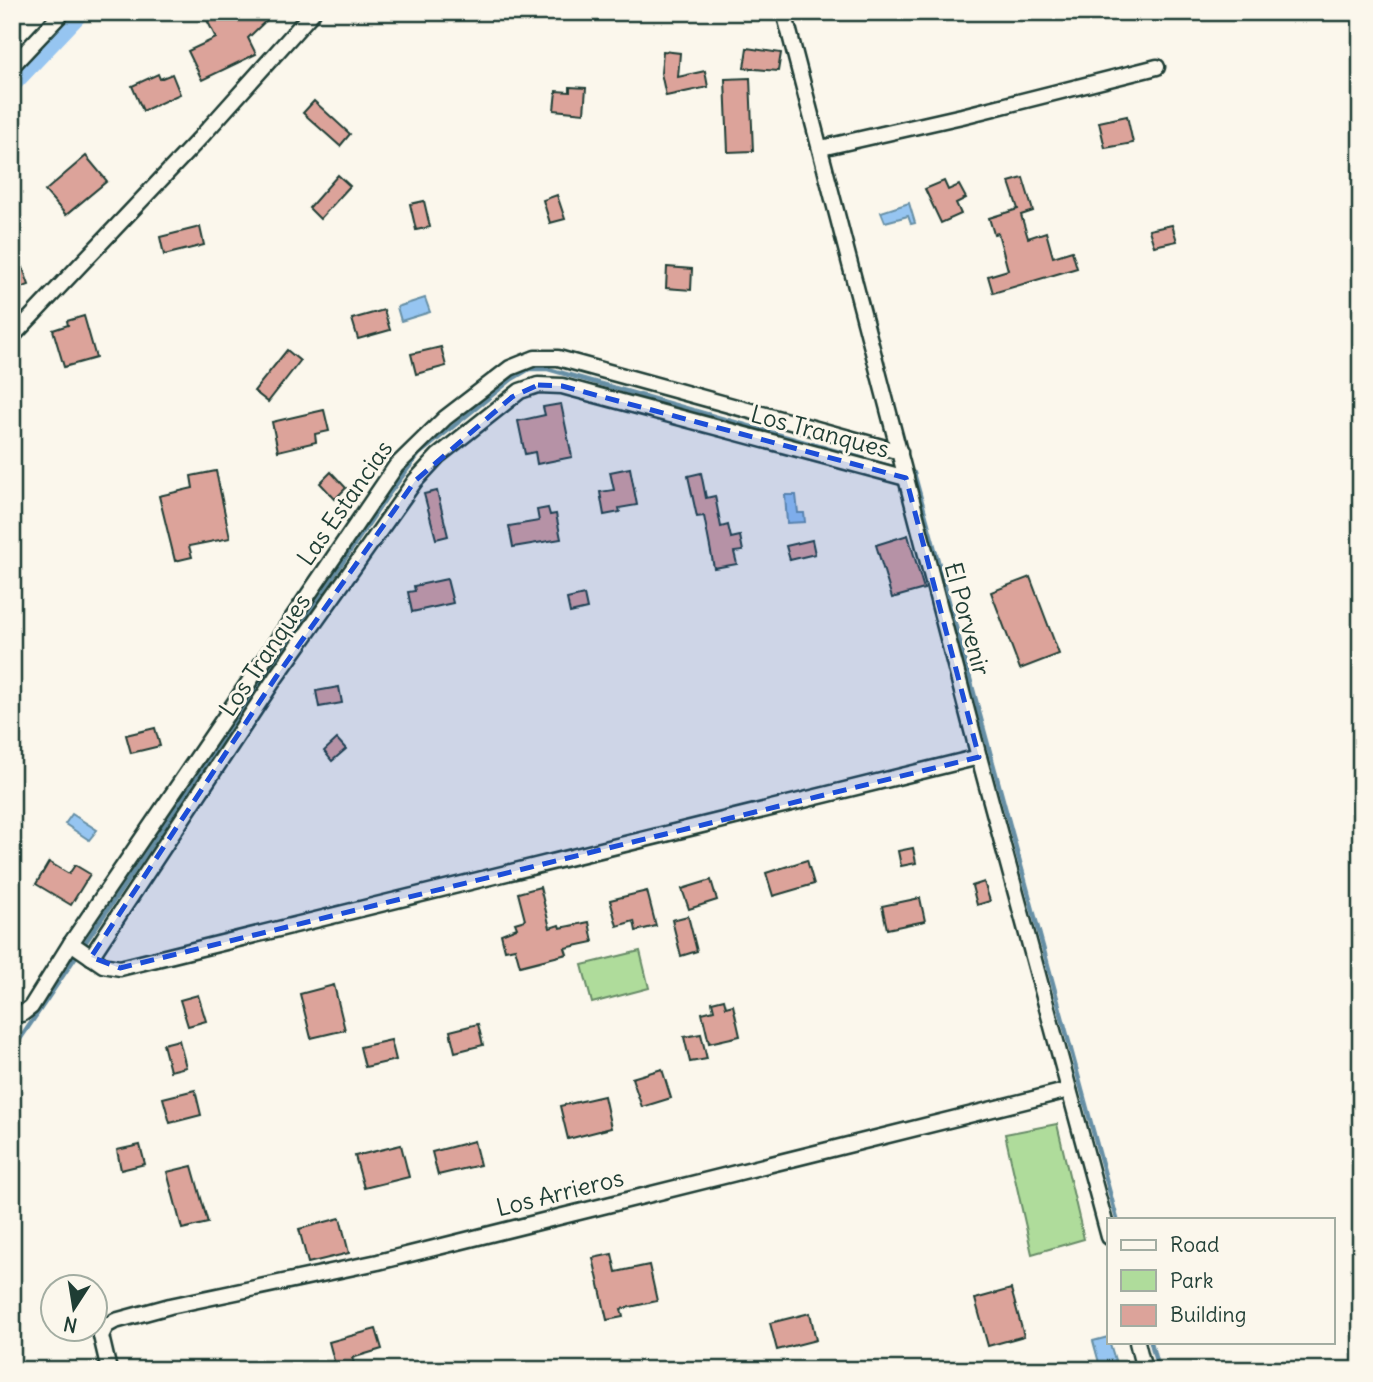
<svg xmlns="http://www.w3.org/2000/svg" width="1373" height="1382" font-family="Delius,sans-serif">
  <rect width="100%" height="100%" fill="#fbf7ec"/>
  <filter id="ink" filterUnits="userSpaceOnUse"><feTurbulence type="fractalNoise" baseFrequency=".0143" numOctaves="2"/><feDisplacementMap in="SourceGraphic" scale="14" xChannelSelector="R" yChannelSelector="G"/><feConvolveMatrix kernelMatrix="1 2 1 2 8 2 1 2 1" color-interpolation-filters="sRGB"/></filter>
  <g filter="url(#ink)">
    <g fill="#afdc9b" stroke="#678c68" stroke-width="2">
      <path d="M 640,951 L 649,988 L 592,1003 L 582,965 Z"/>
      <path d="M 1057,1124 L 1084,1239 L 1032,1254 L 1005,1134 Z"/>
    </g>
    <g fill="#96c5f1" stroke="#668fa5" stroke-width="2">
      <path d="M 909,203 L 915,223 L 911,224 L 908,216 L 885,222 L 881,212 Z"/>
      <path d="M 425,298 L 430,312 L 401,321 L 397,307 Z"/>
      <path d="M 785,495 L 796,495 L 798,513 L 804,513 L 805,522 L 787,523 Z"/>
      <path d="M 72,814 L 97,830 L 89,840 L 65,824 Z"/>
      <path d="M 1108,1337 L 1118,1370 L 1101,1370 L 1093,1341 Z"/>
    </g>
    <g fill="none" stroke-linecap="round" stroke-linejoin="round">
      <g stroke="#668fa5" stroke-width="4.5">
        <path d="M 12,1051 L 386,498 L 419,454 L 512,379 L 529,369 L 548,369 L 914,473 L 1117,1219"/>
        <path d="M 1151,1342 L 1158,1370"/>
      </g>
      <path stroke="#96c5f1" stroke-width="16" d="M 12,86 L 82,12"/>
    </g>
    <g fill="#dca39a" stroke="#1f3d34" stroke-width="2">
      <path d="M 203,12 L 275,12 L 248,38 L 256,54 L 202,80 L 188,51 L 216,38 Z"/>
      <path d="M 747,48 L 781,53 L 778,71 L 744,68 Z"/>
      <path d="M 663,51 L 680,53 L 678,77 L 705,71 L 708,87 L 666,96 L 661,73 Z"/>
      <path d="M 158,74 L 160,79 L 172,74 L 180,94 L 143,111 L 132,86 Z"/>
      <path d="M 750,78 L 753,151 L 728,152 L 725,79 Z"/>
      <path d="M 570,87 L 586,88 L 584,113 L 554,110 L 556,91 L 570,92 Z"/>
      <path d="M 314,101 L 350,134 L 340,146 L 303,113 Z"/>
      <path d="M 1127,116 L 1133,143 L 1105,148 L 1099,122 Z"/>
      <path d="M 86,156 L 107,181 L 66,215 L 45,191 Z"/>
      <path d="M 338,175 L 350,186 L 320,219 L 309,208 Z"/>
      <path d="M 1023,178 L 1033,211 L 1021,215 L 1028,238 L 1046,232 L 1053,257 L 1072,251 L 1077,268 L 993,293 L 988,276 L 1008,270 L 998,233 L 994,234 L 989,218 L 1018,209 L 1009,182 Z"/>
      <path d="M 944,181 L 948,190 L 959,185 L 966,198 L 956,203 L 961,214 L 941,223 L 925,189 Z"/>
      <path d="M 557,195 L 565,219 L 550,223 L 543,200 Z"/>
      <path d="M 424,201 L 430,227 L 416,230 L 410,204 Z"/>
      <path d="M 1172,225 L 1177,241 L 1154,246 L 1149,230 Z"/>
      <path d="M 200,227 L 204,245 L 164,255 L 160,237 Z"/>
      <path d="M 14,243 L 29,285 L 12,291 L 12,244 Z"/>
      <path d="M 667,267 L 692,269 L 691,290 L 666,288 Z"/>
      <path d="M 384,310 L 390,330 L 358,339 L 352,319 Z"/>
      <path d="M 84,316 L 96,358 L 64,367 L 53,330 L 68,325 L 67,321 Z"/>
      <path d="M 441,347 L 446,366 L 416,374 L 411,354 Z"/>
      <path d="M 287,350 L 300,361 L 268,402 L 254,391 Z"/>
      <path d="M 561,404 L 572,457 L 537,464 L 535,452 L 525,454 L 518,421 L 545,415 L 543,407 Z"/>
      <path d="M 324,410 L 329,431 L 315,434 L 316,442 L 278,451 L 272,422 Z"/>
      <path d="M 630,468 L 637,505 L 619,508 L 620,512 L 604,515 L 600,492 L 614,490 L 610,472 Z"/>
      <path d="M 216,471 L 230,538 L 189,546 L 192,557 L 175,561 L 159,496 L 193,488 L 191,476 Z"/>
      <path d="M 331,472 L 346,488 L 335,499 L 320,483 Z"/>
      <path d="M 701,473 L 706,498 L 715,496 L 721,527 L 728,525 L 731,538 L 740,536 L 743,551 L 734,552 L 737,564 L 714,568 L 704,516 L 697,517 L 688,476 Z"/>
      <path d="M 437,491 L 448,536 L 436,539 L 424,494 Z"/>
      <path d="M 548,508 L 550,515 L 556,514 L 561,539 L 513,547 L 509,526 L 539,521 L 537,510 Z"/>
      <path d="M 908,535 L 924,589 L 892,598 L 876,545 Z"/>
      <path d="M 812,540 L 815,554 L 790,560 L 786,546 Z"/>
      <path d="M 1030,577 L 1059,654 L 1020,669 L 991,592 Z"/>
      <path d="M 447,579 L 453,603 L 412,612 L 408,592 L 415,591 L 414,586 Z"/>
      <path d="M 584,595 L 587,609 L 570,613 L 567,599 Z"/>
      <path d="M 339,687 L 342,703 L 319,707 L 316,691 Z"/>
      <path d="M 155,728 L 160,746 L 131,753 L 126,735 Z"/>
      <path d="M 337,739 L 346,749 L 332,761 L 324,751 Z"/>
      <path d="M 913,848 L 916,863 L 901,866 L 898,851 Z"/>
      <path d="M 807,860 L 814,884 L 773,896 L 766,873 Z"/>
      <path d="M 49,862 L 69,874 L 75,865 L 90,874 L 71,905 L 36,884 Z"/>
      <path d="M 711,880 L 717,900 L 689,909 L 682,889 Z"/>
      <path d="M 984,882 L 990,901 L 977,905 L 972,886 Z"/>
      <path d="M 540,887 L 550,928 L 559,925 L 560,928 L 589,922 L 593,942 L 565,948 L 567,954 L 520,966 L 515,948 L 505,950 L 501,934 L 517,928 L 515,923 L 525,920 L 518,893 Z"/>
      <path d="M 647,891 L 656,926 L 636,931 L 634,921 L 617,926 L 610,900 Z"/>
      <path d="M 920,898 L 925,921 L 887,929 L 882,906 Z"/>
      <path d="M 688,916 L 697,951 L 681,956 L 672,920 Z"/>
      <path d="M 334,985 L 345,1030 L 311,1038 L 300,994 Z"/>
      <path d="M 198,995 L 206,1021 L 188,1026 L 180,1000 Z"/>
      <path d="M 724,999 L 726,1007 L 733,1005 L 740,1036 L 709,1043 L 702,1013 L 714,1010 L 712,1002 Z"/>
      <path d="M 478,1024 L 483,1045 L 455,1052 L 450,1031 Z"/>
      <path d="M 701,1034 L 707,1059 L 690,1062 L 684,1037 Z"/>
      <path d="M 179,1040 L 186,1067 L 170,1071 L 163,1044 Z"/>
      <path d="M 391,1040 L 396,1060 L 365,1067 L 360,1047 Z"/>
      <path d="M 662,1069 L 671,1098 L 642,1107 L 632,1078 Z"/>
      <path d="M 195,1090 L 201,1115 L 170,1123 L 163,1098 Z"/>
      <path d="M 604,1096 L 611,1128 L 568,1139 L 560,1106 Z"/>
      <path d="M 474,1141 L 480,1165 L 438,1175 L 432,1152 Z"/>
      <path d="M 140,1145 L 145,1164 L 121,1170 L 117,1150 Z"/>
      <path d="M 401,1145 L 409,1177 L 364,1188 L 355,1156 Z"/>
      <path d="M 192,1166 L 208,1223 L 182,1229 L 167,1172 Z"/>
      <path d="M 340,1218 L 349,1253 L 308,1263 L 299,1229 Z"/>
      <path d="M 612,1254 L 616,1272 L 649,1265 L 657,1301 L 621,1309 L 623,1317 L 607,1320 L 593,1258 Z"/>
      <path d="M 1011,1289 L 1024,1336 L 988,1346 L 975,1299 Z"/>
      <path d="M 810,1313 L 816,1340 L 777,1350 L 770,1323 Z"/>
      <path d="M 376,1329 L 382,1349 L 352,1358 L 354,1363 L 336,1368 L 329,1342 Z"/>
    </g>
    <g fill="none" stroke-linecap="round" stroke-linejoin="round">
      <defs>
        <g id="minor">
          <path d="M 784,12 L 979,757 L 1109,1237"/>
          <path d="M 12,66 L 63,12"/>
          <path d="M 821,148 L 962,116 L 1157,67"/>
          <path d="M 12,337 L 201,137 L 313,12"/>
          <path d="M 71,943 L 103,965 L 120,968 L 979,757"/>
          <path d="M 91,957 L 276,677 L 415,481 L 438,456 L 520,391 L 538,385 L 562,386 L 906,478"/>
          <path d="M 12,1014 L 22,1014 L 31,1007 L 71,943 L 396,466 L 445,418 L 510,368 L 535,358 L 558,358 L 900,452"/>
          <path d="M 1137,1342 L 1144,1370"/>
          <path d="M 109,1370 L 101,1336 L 106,1326 L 115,1321 L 170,1306 L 378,1262 L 1069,1090"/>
        </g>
      </defs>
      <use href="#minor" stroke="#1f3d34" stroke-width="19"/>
      <use href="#minor" stroke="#fbf7ec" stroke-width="14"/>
    </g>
  </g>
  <path fill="#1d4ed8" fill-opacity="0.2" stroke="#1d4ed8" stroke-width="5" stroke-dasharray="14 9" stroke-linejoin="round" d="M 538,385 L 562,386 L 906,478 L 979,757 L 120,968 L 91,957 L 276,677 L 415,481 L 512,397 Z"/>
  <g text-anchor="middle" stroke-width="6" stroke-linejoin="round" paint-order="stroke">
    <g font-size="24" fill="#1f3d34" stroke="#fbf7ec">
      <text transform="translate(820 432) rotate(15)" y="8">Los Tranques</text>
      <text transform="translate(345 503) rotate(-55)" y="8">Las Estancias</text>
      <text transform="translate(967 619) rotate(75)" y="8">El Porvenir</text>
      <text transform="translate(265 655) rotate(-56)" y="8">Los Tranques</text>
      <text transform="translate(560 1193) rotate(-14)" y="8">Los Arrieros</text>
    </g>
  </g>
  <rect width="1373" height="1382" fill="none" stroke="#fbf7ec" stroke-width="42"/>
  <rect x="21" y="21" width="1331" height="1340" fill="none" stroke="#1f3d34" stroke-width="2.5" filter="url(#ink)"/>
  <rect x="1107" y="1218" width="228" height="126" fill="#fbf7ec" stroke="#a3ada2" stroke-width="2"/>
  <rect x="1121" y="1240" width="35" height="10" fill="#fbf7ec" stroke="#a3ada2" stroke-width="2"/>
  <text x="1170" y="1252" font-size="21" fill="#1f3d34">Road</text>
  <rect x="1121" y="1270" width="35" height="21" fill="#afdc9b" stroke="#a3ada2" stroke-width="2"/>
  <text x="1170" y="1288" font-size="21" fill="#1f3d34">Park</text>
  <rect x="1121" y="1305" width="35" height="21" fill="#dca39a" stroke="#a3ada2" stroke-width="2"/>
  <text x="1170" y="1322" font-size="21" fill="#1f3d34">Building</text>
  <g transform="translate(74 1308) rotate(192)"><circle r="33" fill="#fbf7ec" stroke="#a3ada2" stroke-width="2"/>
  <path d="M0-5L12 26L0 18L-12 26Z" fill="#1f3d34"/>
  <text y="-10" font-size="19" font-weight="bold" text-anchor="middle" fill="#1f3d34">N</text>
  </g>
</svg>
